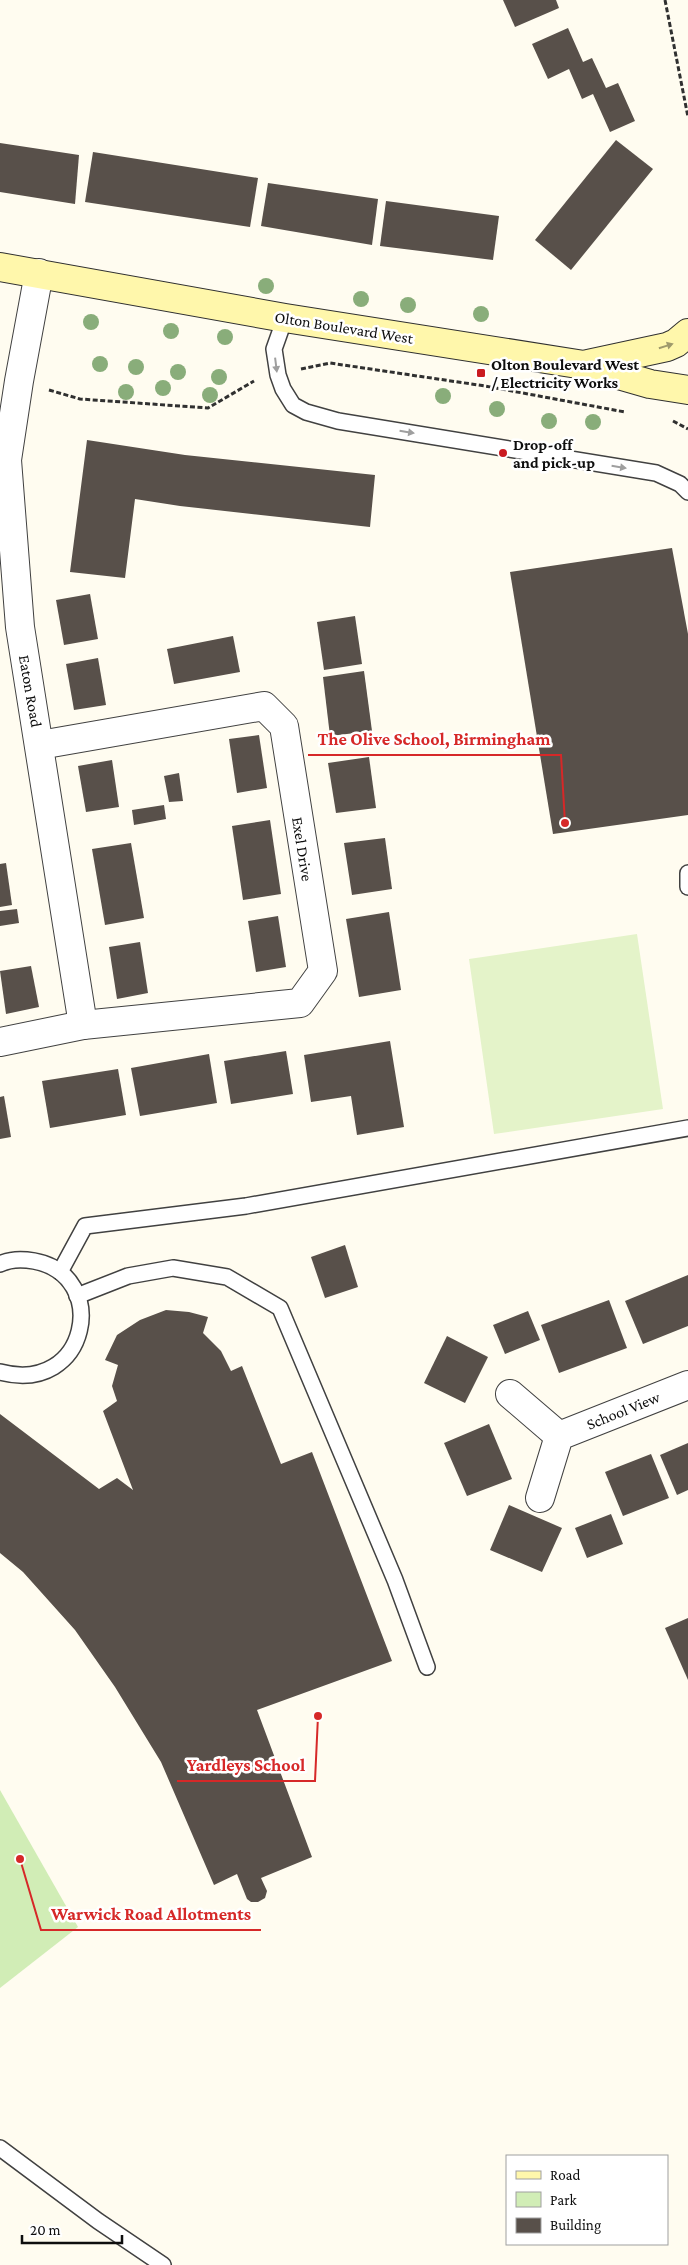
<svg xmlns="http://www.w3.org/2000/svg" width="688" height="2265" font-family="'Crimson Pro',serif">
  <rect width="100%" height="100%" fill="#fffcf0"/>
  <path fill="#d1edb6" d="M 0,1790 L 78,1927 L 0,1988 Z"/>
  <path fill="#e4f3c9" d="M 637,934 L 663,1109 L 494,1134 L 469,959 Z"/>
  <g fill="#58504a">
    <path d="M 503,0 L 556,0 L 559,8 L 515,27 Z"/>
    <path d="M 568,28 L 583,62 L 592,58 L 606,88 L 618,83 L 635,121 L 610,132 L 593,94 L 582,99 L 569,69 L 548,79 L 532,44 Z"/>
    <path d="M 616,140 L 653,169 L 571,270 L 535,240 Z"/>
    <path d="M 0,143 L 79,155 L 75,204 L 0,192 Z"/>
    <path d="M 93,152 L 258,178 L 250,227 L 85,202 Z"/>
    <path d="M 268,183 L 378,199 L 372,245 L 261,226 Z"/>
    <path d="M 386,201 L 499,216 L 493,260 L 380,246 Z"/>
    <path d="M 87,440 L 185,455 L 375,475 L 370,527 L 180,506 L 135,499 L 125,578 L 70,572 Z"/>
    <path d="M 672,548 L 688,634 L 688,815 L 553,834 L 510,572 Z"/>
    <path d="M 90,594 L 98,639 L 64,645 L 56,600 Z"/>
    <path d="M 355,616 L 362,664 L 324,670 L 317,622 Z"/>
    <path d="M 233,636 L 240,672 L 174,684 L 167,649 Z"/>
    <path d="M 98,658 L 106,705 L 74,710 L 66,664 Z"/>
    <path d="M 364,671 L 372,731 L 330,736 L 323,677 Z"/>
    <path d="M 259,735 L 267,788 L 237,793 L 229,739 Z"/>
    <path d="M 369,757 L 376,808 L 336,813 L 328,763 Z"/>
    <path d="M 112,760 L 119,807 L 86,812 L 78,766 Z"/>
    <path d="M 179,773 L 183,801 L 169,802 L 164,776 Z"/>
    <path d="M 164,805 L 166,819 L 134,825 L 132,810 Z"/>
    <path d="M 270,820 L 281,894 L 243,900 L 232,826 Z"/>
    <path d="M 385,838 L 392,889 L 352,895 L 344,843 Z"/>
    <path d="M 131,843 L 144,918 L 105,925 L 92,849 Z"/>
    <path d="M 6,863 L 12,905 L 0,907 L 0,864 Z"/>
    <path d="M 17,909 L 19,923 L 0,926 L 0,911 Z"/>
    <path d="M 389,912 L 401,990 L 359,997 L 346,919 Z"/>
    <path d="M 278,916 L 286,967 L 256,972 L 248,921 Z"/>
    <path d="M 140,942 L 148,993 L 117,999 L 109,947 Z"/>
    <path d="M 31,966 L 39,1007 L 6,1014 L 0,971 Z"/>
    <path d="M 390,1041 L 404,1127 L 357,1135 L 351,1096 L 311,1102 L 304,1055 Z"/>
    <path d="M 286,1051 L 293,1094 L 231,1104 L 224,1061 Z"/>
    <path d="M 209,1054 L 217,1103 L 140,1116 L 131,1068 Z"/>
    <path d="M 118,1069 L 126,1115 L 50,1128 L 42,1081 Z"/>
    <path d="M 4,1096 L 11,1137 L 0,1139 L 0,1097 Z"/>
    <path d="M 345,1245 L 358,1287 L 325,1298 L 311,1257 Z"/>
    <path d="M 688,1275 L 688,1326 L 643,1344 L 625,1301 Z"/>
    <path d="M 609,1300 L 627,1348 L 559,1373 L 541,1325 Z"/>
    <path d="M 166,1310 L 189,1312 L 208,1317 L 203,1333 L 221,1351 L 231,1371 L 242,1366 L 281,1464 L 312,1452 L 392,1661 L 257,1710 L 312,1857 L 261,1878 L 267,1891 L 265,1898 L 258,1902 L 251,1902 L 247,1899 L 237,1874 L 214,1885 L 161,1762 L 115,1687 L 75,1630 L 23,1572 L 0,1553 L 0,1414 L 99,1489 L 117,1478 L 133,1490 L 103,1411 L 117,1401 L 112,1386 L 118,1365 L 105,1360 L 117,1335 L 140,1320 Z"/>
    <path d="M 528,1311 L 540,1340 L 505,1354 L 493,1325 Z"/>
    <path d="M 447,1336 L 488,1357 L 465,1403 L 424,1383 Z"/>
    <path d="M 489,1424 L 512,1479 L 467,1496 L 444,1443 Z"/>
    <path d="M 688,1443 L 688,1490 L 677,1495 L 660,1455 Z"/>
    <path d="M 651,1454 L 669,1498 L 623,1516 L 605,1472 Z"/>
    <path d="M 509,1505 L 562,1528 L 542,1572 L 490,1550 Z"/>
    <path d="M 611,1514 L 623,1544 L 587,1558 L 575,1528 Z"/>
    <path d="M 688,1618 L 688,1680 L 665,1628 Z"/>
  </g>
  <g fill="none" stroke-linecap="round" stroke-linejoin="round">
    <defs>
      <g id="lane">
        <path d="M 285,318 L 274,349 L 278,375 L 283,389 L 293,405 L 306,412 L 338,421 L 656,473 L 680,484 L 688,492"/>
        <path d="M 688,873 L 688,887"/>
        <path d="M 0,1264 C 10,1259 23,1259 34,1261 C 111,1275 89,1396 0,1372"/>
        <path d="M 60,1272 L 85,1226 L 246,1206 L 688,1128"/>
        <path d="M 77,1296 L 128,1276 L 173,1268 L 227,1277 L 280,1308 L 395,1580 L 427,1667"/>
        <path d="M 0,2148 L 98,2221 L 163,2265"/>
      </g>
      <g id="street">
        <path d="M 40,745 L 264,706 L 284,726 L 323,971 L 300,1003 L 83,1025"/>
        <path d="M 0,1042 L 83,1025 L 20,627 L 7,460 L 19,381 L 39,273"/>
        <path d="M 510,1394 L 559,1436"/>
        <path d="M 540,1498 L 559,1436 L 688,1385"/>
      </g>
      <g id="secondary">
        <path d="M 0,267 L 285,318 L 584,365 L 650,384 L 688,390"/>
        <path d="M 588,364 L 667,347 L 676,343 L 688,333"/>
      </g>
    </defs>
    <use href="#lane" stroke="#414141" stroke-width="18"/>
    <use href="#street" stroke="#414141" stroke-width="30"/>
    <use href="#secondary" stroke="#303030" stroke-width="30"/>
    <g stroke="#303030" stroke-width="3" stroke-dasharray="5 2.5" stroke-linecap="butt">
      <path d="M 665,0 L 688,117"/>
      <path d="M 301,369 L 330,363 L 485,386 L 625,412"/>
      <path d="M 49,390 L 80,399 L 208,408 L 254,381"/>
      <path d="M 673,421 L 688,429"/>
    </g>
    <use href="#lane" stroke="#fff" stroke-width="15"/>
    <use href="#street" stroke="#fff" stroke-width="28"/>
    <use href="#secondary" stroke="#fff7ab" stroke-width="28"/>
  </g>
  <g fill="#89ad7a">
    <circle cx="266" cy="286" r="8"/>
    <circle cx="361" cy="299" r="8"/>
    <circle cx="408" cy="305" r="8"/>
    <circle cx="481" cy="314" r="8"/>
    <circle cx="91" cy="322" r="8"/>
    <circle cx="171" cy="331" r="8"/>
    <circle cx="225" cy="337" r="8"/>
    <circle cx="100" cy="364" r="8"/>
    <circle cx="136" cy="367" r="8"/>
    <circle cx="178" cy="372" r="8"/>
    <circle cx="219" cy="377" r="8"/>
    <circle cx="163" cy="388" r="8"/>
    <circle cx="126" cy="392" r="8"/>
    <circle cx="210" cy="395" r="8"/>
    <circle cx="443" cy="396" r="8"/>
    <circle cx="497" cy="409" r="8"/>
    <circle cx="549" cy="421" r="8"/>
    <circle cx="593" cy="422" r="8"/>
  </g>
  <defs><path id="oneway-solid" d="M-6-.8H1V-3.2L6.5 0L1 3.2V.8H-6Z" transform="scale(1.25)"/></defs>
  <use fill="#9f9a6c" href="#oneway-solid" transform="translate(666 346) rotate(-18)"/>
  <g fill="#9f9f9f">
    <use href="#oneway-solid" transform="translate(276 365) rotate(83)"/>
    <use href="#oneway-solid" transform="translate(407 432) rotate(9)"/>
    <use href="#oneway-solid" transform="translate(619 467) rotate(9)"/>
  </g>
  <g fill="#ca1b20" stroke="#fff" stroke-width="2">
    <rect x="476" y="368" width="10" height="10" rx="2.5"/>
    <circle cx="503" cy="453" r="5"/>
  </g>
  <g text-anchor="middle" stroke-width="5" stroke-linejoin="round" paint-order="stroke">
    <g font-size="16" fill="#0e0e0e" stroke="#fff">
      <text transform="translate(344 327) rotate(9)" y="6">Olton Boulevard West</text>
      <text transform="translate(31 691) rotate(80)" y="6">Eaton Road</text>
      <text transform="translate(303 849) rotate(81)" y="6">Exel Drive</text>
      <text transform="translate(623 1410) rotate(-22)" y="6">School View</text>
    </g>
    <g font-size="16" font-weight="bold" fill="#0e0e0e" stroke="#fff" text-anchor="start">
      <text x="491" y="370">Olton Boulevard West<tspan x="491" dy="18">/ Electricity Works</tspan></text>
      <text x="513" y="450">Drop-off<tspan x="513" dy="18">and pick-up</tspan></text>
    </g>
  </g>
  <path fill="none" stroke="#d62828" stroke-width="2" d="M565 823L561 755H308M318 1716L315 1781H177M20 1859L41 1930H261"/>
  <g fill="#d62828" stroke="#fff" stroke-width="2">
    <circle cx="565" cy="823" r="5"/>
    <circle cx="318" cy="1716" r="5"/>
    <circle cx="20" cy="1859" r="5"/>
  </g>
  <g font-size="18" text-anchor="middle" font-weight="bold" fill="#d62828" stroke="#fff" stroke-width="5" stroke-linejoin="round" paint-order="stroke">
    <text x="434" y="745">The Olive School, Birmingham</text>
    <text x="246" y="1771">Yardleys School</text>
    <text x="151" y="1920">Warwick Road Allotments</text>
  </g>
  <rect x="506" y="2155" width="162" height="90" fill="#ffffff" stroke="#9f9f9f"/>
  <rect x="516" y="2171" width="25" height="8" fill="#fff7ab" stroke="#9f9f9f"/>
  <text x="550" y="2180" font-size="15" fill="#0e0e0e">Road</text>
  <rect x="516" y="2192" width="25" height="15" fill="#d1edb6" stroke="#9f9f9f"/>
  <text x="550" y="2205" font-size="15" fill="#0e0e0e">Park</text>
  <rect x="516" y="2218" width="25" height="15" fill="#58504a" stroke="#9f9f9f"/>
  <text x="550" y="2230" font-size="15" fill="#0e0e0e">Building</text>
  <path d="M22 2235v8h100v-8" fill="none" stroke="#0e0e0e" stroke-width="2.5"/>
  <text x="30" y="2235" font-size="15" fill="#0e0e0e" stroke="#ffffff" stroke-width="4" paint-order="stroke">20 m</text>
</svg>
